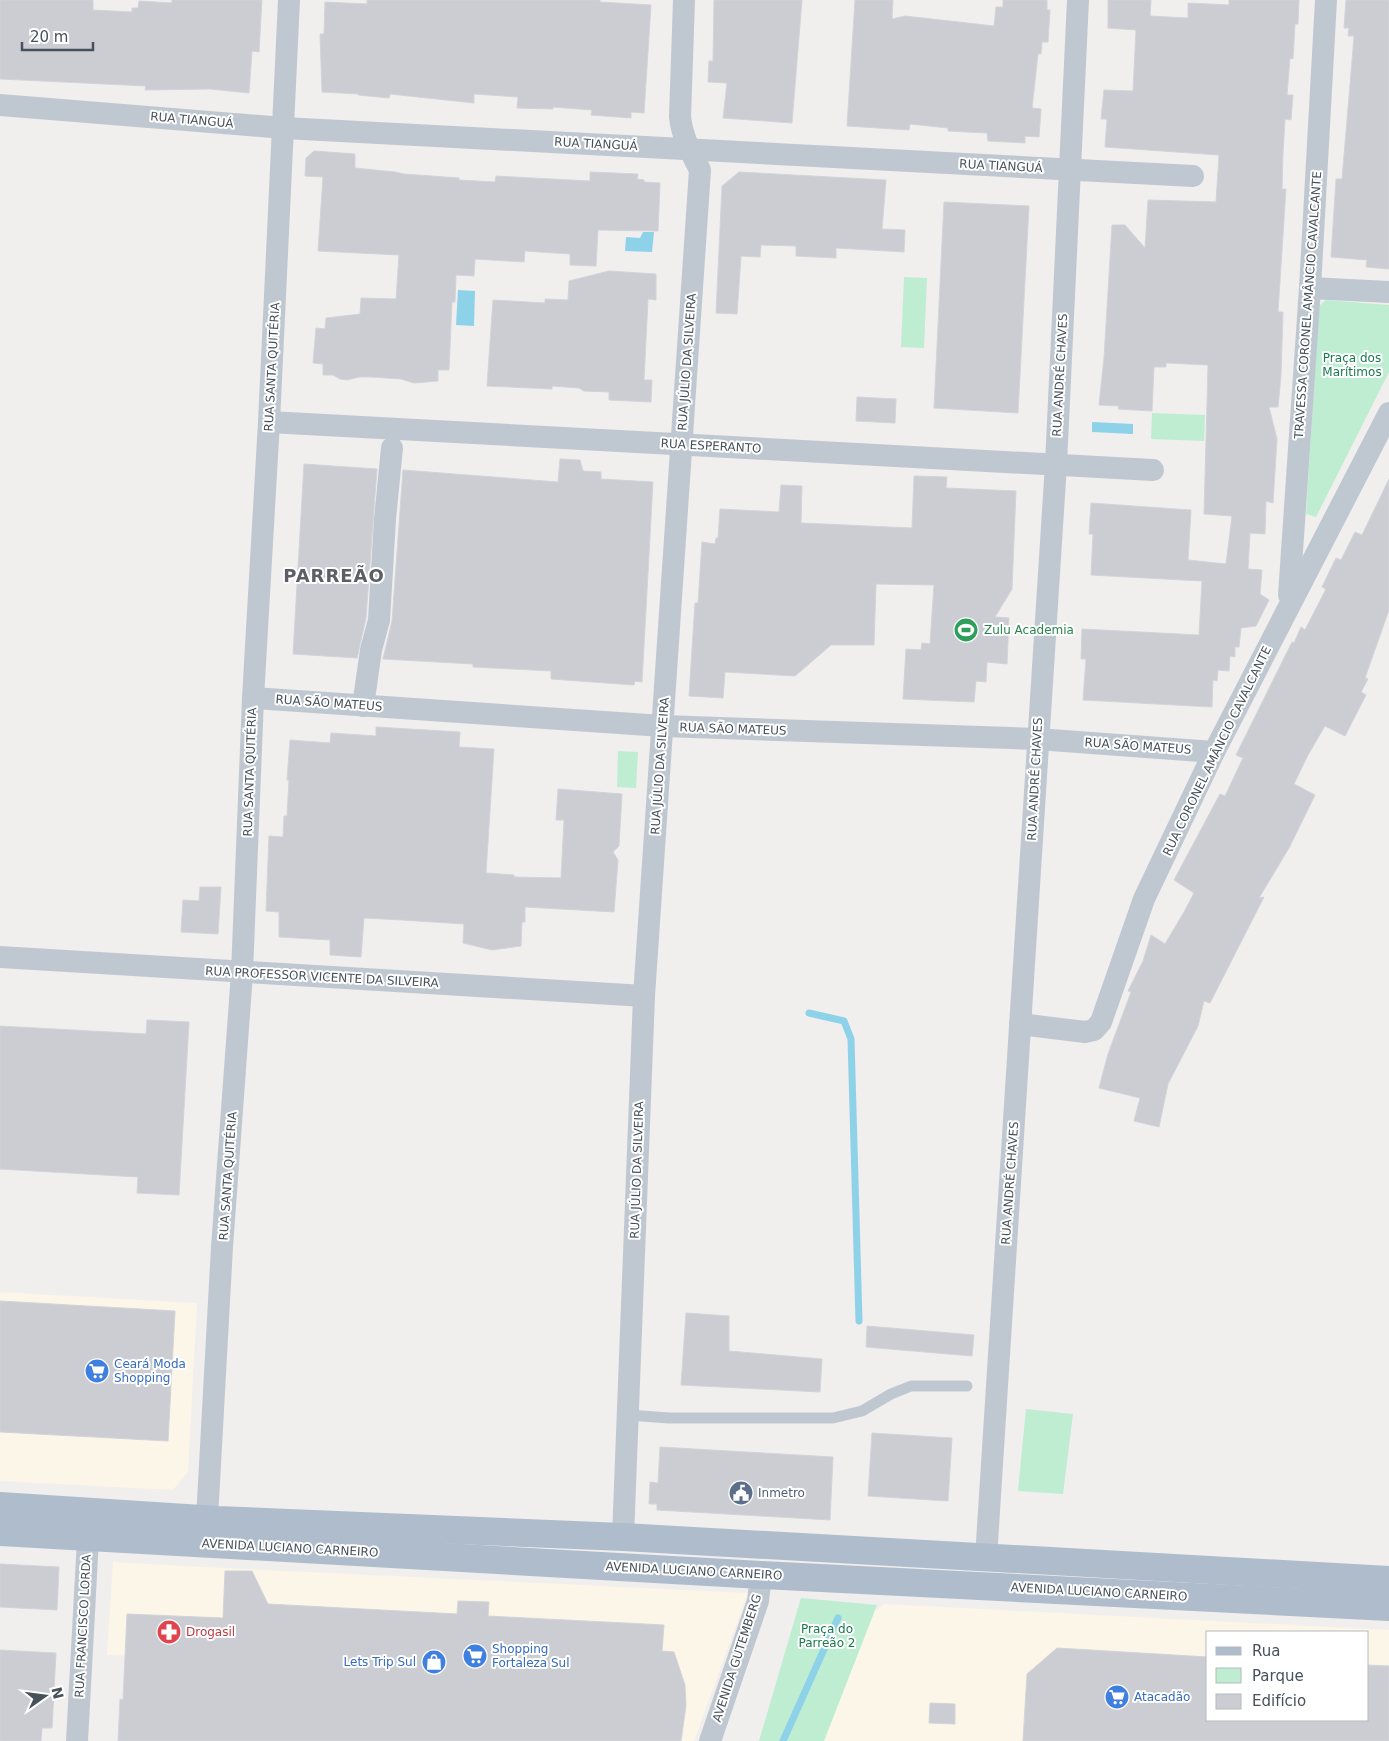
<svg xmlns="http://www.w3.org/2000/svg" width="1389" height="1741" font-family="'DejaVu Sans',sans-serif">
  <rect width="100%" height="100%" fill="#f1eeee"/>
  <g fill="#fbf6e8" fill-rule="evenodd">
    <path d="M 0,1292 L 197,1303 L 188,1472 L 173,1490 L 0,1481 Z"/>
    <path d="M 113,1562 L 225,1568 L 748,1593 L 694,1741 L 221,1741 L 136,1656 L 107,1655 Z"/>
    <path d="M 885,1604 L 1389,1630 L 1389,1741 L 823,1741 L 874,1612 ZM 1208,1632 L 1368,1632 L 1368,1720 L 1208,1720 Z"/>
  </g>
  <g fill="#beedd2">
    <path d="M 904,277 L 927,278 L 924,348 L 901,347 Z"/>
    <path d="M 1326,300 L 1389,305 L 1389,372 L 1316,517 L 1306,514 L 1319,306 Z"/>
    <path d="M 1152,413 L 1205,415 L 1204,441 L 1151,439 Z"/>
    <path d="M 618,751 L 638,752 L 636,788 L 617,787 Z"/>
    <path d="M 1026,1409 L 1073,1414 L 1063,1494 L 1018,1491 Z"/>
    <path d="M 801,1598 L 877,1605 L 824,1741 L 759,1741 Z"/>
  </g>
  <g fill="#8dd2e8">
    <path d="M 643,232 L 654,232 L 652,252 L 625,251 L 626,237 L 640,238 Z"/>
    <path d="M 458,290 L 475,291 L 474,326 L 456,325 Z"/>
    <path d="M 1092,422 L 1133,424 L 1133,434 L 1092,432 Z"/>
  </g>
  <g fill="none" stroke-linecap="round" stroke-linejoin="round">
    <g stroke="#8dd2e8" stroke-width="7">
      <path d="M 809,1013 L 844,1021 L 851,1039 L 859,1321"/>
      <path d="M 783,1741 L 838,1618"/>
    </g>
  </g>
  <g fill="#cbcdd3" stroke="#d2d4da">
    <path d="M 0,0 L 93,0 L 93,10 L 132,12 L 132,8 L 138,8 L 139,1 L 172,3 L 172,0 L 262,0 L 259,52 L 252,51 L 249,93 L 210,89 L 145,90 L 146,86 L 0,79 Z"/>
    <path d="M 367,0 L 600,0 L 600,2 L 651,5 L 644,113 L 631,112 L 631,118 L 591,115 L 592,110 L 553,107 L 553,109 L 517,108 L 518,97 L 474,94 L 474,103 L 390,94 L 389,98 L 358,95 L 358,94 L 322,92 L 320,34 L 324,34 L 325,2 L 367,4 Z"/>
    <path d="M 714,0 L 802,0 L 792,123 L 723,118 L 727,83 L 708,82 L 709,61 L 713,61 Z"/>
    <path d="M 855,0 L 893,0 L 892,19 L 905,16 L 994,26 L 996,7 L 1003,7 L 1003,0 L 1047,0 L 1047,10 L 1050,10 L 1048,42 L 1042,42 L 1041,54 L 1038,54 L 1032,108 L 1041,109 L 1039,137 L 1025,136 L 1025,143 L 988,141 L 987,133 L 948,131 L 948,128 L 910,124 L 909,130 L 847,126 Z"/>
    <path d="M 1108,0 L 1151,0 L 1150,16 L 1188,18 L 1188,3 L 1229,5 L 1229,0 L 1299,0 L 1298,24 L 1295,24 L 1293,59 L 1290,58 L 1287,95 L 1293,95 L 1291,120 L 1285,119 L 1283,153 L 1282,189 L 1286,189 L 1278,312 L 1283,312 L 1281,375 L 1278,407 L 1269,407 L 1277,439 L 1273,503 L 1266,501 L 1265,534 L 1250,533 L 1248,569 L 1262,570 L 1260,594 L 1269,600 L 1256,626 L 1241,628 L 1239,647 L 1235,647 L 1235,657 L 1230,656 L 1229,671 L 1218,670 L 1217,681 L 1213,680 L 1212,707 L 1083,700 L 1086,659 L 1081,659 L 1082,629 L 1199,635 L 1202,581 L 1091,575 L 1093,534 L 1089,534 L 1091,503 L 1191,510 L 1188,560 L 1226,564 L 1232,516 L 1204,514 L 1208,365 L 1166,363 L 1166,367 L 1154,367 L 1152,411 L 1118,409 L 1119,406 L 1099,405 L 1104,358 L 1112,225 L 1125,225 L 1145,248 L 1148,200 L 1216,202 L 1219,155 L 1105,147 L 1107,119 L 1101,119 L 1104,90 L 1133,91 L 1136,30 L 1108,28 Z"/>
    <path d="M 1346,0 L 1389,0 L 1389,269 L 1366,267 L 1367,260 L 1331,257 L 1336,179 L 1342,179 L 1353,49 L 1354,36 L 1348,36 L 1349,28 L 1344,28 Z"/>
    <path d="M 314,151 L 355,154 L 355,168 L 395,172 L 404,174 L 459,178 L 459,180 L 495,182 L 496,176 L 590,181 L 590,172 L 638,174 L 637,179 L 644,180 L 644,182 L 660,183 L 658,231 L 598,230 L 596,266 L 570,265 L 570,254 L 525,251 L 524,262 L 475,259 L 474,276 L 456,275 L 455,302 L 452,302 L 449,370 L 438,370 L 438,381 L 414,383 L 401,379 L 371,377 L 359,377 L 347,380 L 340,379 L 333,375 L 323,375 L 323,364 L 313,363 L 316,328 L 325,329 L 326,318 L 360,314 L 361,298 L 396,299 L 399,255 L 318,251 L 323,177 L 305,176 L 306,158 Z"/>
    <path d="M 739,172 L 886,180 L 882,229 L 905,230 L 904,252 L 836,248 L 836,258 L 796,256 L 796,246 L 761,245 L 760,257 L 741,256 L 737,314 L 716,313 L 722,186 Z"/>
    <path d="M 944,202 L 1029,206 L 1018,413 L 934,408 Z"/>
    <path d="M 609,271 L 656,274 L 656,300 L 648,299 L 644,380 L 652,380 L 651,402 L 609,400 L 609,392 L 584,391 L 579,388 L 552,386 L 552,389 L 487,386 L 493,300 L 545,303 L 545,299 L 568,300 L 569,281 Z"/>
    <path d="M 857,397 L 896,399 L 895,423 L 856,421 Z"/>
    <path d="M 560,459 L 580,460 L 583,471 L 601,472 L 601,479 L 653,482 L 642,682 L 635,681 L 634,685 L 551,679 L 551,671 L 473,667 L 473,664 L 383,659 L 392,621 L 403,470 L 558,482 Z"/>
    <path d="M 304,464 L 377,469 L 366,618 L 357,658 L 293,654 Z"/>
    <path d="M 914,476 L 947,477 L 946,488 L 1016,491 L 1012,589 L 995,617 L 1009,618 L 1007,664 L 987,662 L 986,682 L 976,681 L 974,702 L 903,699 L 906,649 L 921,650 L 922,643 L 930,644 L 934,585 L 876,584 L 874,645 L 831,645 L 795,676 L 725,672 L 723,698 L 689,696 L 695,603 L 698,603 L 702,542 L 715,544 L 716,538 L 718,538 L 720,509 L 779,512 L 781,485 L 802,486 L 801,523 L 912,528 Z"/>
    <path d="M 1389,479 L 1389,610 L 1365,678 L 1368,679 L 1361,692 L 1366,695 L 1345,736 L 1325,726 L 1308,755 L 1294,784 L 1315,795 L 1289,848 L 1259,898 L 1264,897 L 1210,1003 L 1204,1001 L 1198,1026 L 1168,1084 L 1159,1127 L 1134,1121 L 1140,1098 L 1099,1088 L 1108,1054 L 1131,992 L 1128,991 L 1143,961 L 1151,935 L 1165,944 L 1184,912 L 1194,893 L 1174,880 L 1220,794 L 1225,796 L 1243,758 L 1236,755 L 1292,642 L 1294,643 L 1301,627 L 1305,630 L 1326,589 L 1322,587 L 1336,558 L 1341,560 L 1355,532 L 1362,535 Z"/>
    <path d="M 376,727 L 460,732 L 459,747 L 494,749 L 486,873 L 514,875 L 514,877 L 561,878 L 564,820 L 556,820 L 558,789 L 622,794 L 619,846 L 613,852 L 618,860 L 614,912 L 525,907 L 525,922 L 522,922 L 521,946 L 492,950 L 463,943 L 464,924 L 402,920 L 364,918 L 361,957 L 330,955 L 330,940 L 279,937 L 279,912 L 266,911 L 269,836 L 283,837 L 284,816 L 287,816 L 289,780 L 287,780 L 290,740 L 330,743 L 331,733 L 376,736 Z"/>
    <path d="M 200,887 L 221,887 L 218,934 L 181,932 L 183,900 L 199,901 Z"/>
    <path d="M 147,1020 L 189,1022 L 179,1195 L 137,1193 L 138,1177 L 0,1169 L 0,1026 L 146,1034 Z"/>
    <path d="M 0,1301 L 175,1311 L 168,1441 L 0,1432 Z"/>
    <path d="M 686,1313 L 729,1316 L 729,1351 L 822,1359 L 820,1392 L 681,1385 Z"/>
    <path d="M 867,1326 L 974,1335 L 972,1356 L 866,1347 Z"/>
    <path d="M 872,1433 L 952,1438 L 948,1501 L 868,1496 Z"/>
    <path d="M 660,1447 L 833,1457 L 830,1520 L 657,1510 L 657,1504 L 649,1504 L 650,1482 L 658,1483 Z"/>
    <path d="M 0,1564 L 59,1567 L 57,1610 L 0,1607 Z"/>
    <path d="M 225,1571 L 252,1571 L 268,1604 L 457,1614 L 458,1601 L 489,1602 L 488,1616 L 664,1625 L 662,1651 L 674,1652 L 685,1685 L 686,1706 L 681,1741 L 118,1741 L 120,1699 L 123,1700 L 127,1614 L 223,1618 Z"/>
    <path d="M 1057,1648 L 1208,1657 L 1208,1720 L 1368,1720 L 1368,1665 L 1389,1666 L 1389,1741 L 1023,1741 L 1027,1674 Z"/>
    <path d="M 0,1650 L 56,1653 L 52,1728 L 42,1728 L 41,1741 L 0,1741 Z"/>
    <path d="M 930,1703 L 955,1704 L 955,1724 L 929,1723 Z"/>
  </g>
  <g fill="none" stroke-linecap="round" stroke-linejoin="round">
    <path stroke="#bfc8d0" stroke-width="11" d="M 628,1415 L 669,1418 L 833,1418 L 862,1411 L 891,1394 L 911,1386 L 967,1386"/>
    <g stroke="#bfc8d0" stroke-width="22">
      <path d="M 0,105 L 284,128 L 1193,176"/>
      <path d="M 1310,288 L 1389,292"/>
      <path d="M 269,422 L 1153,470"/>
      <path d="M 1289,595 L 1310,288 L 1326,0"/>
      <path d="M 253,698 L 663,726 L 1037,739 L 1214,752"/>
      <path d="M 363,706 L 371,650 L 379,620 L 385,519 L 392,448"/>
      <path d="M 0,957 L 644,996"/>
      <path d="M 1020,1024 L 1085,1032 L 1094,1030 L 1101,1022 L 1144,899 L 1214,752 L 1389,413"/>
      <path d="M 206,1537 L 222,1247 L 242,973 L 253,698 L 269,422 L 289,0"/>
      <path d="M 623,1537 L 644,996 L 700,170 C 691,152 682,137 680,117 L 684,0"/>
      <path d="M 986,1558 L 1056,464 L 1078,0"/>
      <path d="M 77,1741 L 89,1520"/>
      <path d="M 710,1741 L 758,1601 L 761,1575"/>
    </g>
    <g stroke="#afbccc" stroke-width="28">
      <path d="M 0,1506 L 217,1520 L 623,1537 L 1389,1580"/>
      <path d="M 0,1532 L 761,1575 L 1389,1607"/>
    </g>
  </g>
  <defs>
    <symbol id="stadium-disc" viewBox="-11 -11 22 22"><circle r="9.5" fill="#2e9e5b" stroke="#fff"/><path d="M0-5a6.5 5 0 1 0 0 10a6.5 5 0 1 0 0-10ZM-3.5-1.8h7v3.6h-7Z" fill="#fff"/></symbol>
    <symbol id="supermarket-disc" viewBox="-11 -11 22 22"><circle r="9.5" fill="#3f7fe0" stroke="#fff"/><path d="M-6-5.5h2.5l.6 2H6L4.5 2H-2.5L-4.4-4H-6ZM-1.5 3.2a1.3 1.3 0 1 0 .1 0ZM3 3.2a1.3 1.3 0 1 0 .1 0Z" fill="#fff"/></symbol>
    <symbol id="civic-disc" viewBox="-11 -11 22 22"><circle r="9.5" fill="#5c6f8a" stroke="#fff"/><path d="M-.6-6.5H3V-4.5H.6V-3L4-1V1h2V6H-6V1h2V-1L-.6-3ZM-1.2 2.5V6h2.4V2.5Z" fill="#fff"/></symbol>
    <symbol id="pharmacy-disc" viewBox="-11 -11 22 22"><circle r="9.5" fill="#e0444e" stroke="#fff"/><path d="M-2-6h4v4h4v4h-4v4h-4v-4h-4v-4h4Z" fill="#fff"/></symbol>
    <symbol id="shop-disc" viewBox="-11 -11 22 22"><circle r="9.5" fill="#3f7fe0" stroke="#fff"/><path d="M-5-2.5h2.3a2.7 3.5 0 0 1 5.4 0H5L5.5 6h-11ZM-1.5-2.5h3a1.5 2.3 0 0 0-3 0Z" fill="#fff"/></symbol>
  </defs>
  <g fill-rule="evenodd">
    <use href="#stadium-disc" x="952" y="616" width="28" height="28"/>
    <use href="#supermarket-disc" x="83" y="1357" width="28" height="28"/>
    <use href="#civic-disc" x="727" y="1479" width="28" height="28"/>
    <use href="#pharmacy-disc" x="155" y="1618" width="28" height="28"/>
    <use href="#supermarket-disc" x="461" y="1642" width="28" height="28"/>
    <use href="#shop-disc" x="420" y="1648" width="28" height="28"/>
    <use href="#supermarket-disc" x="1103" y="1683" width="28" height="28"/>
  </g>
  <g text-anchor="middle" stroke-width="4" stroke-linejoin="round" paint-order="stroke">
    <g font-size="12" fill="#47515b" stroke="#fff">
      <text transform="translate(192 120) rotate(5)" y="4">RUA TIANGUÁ</text>
      <text transform="translate(596 144) rotate(3)" y="4">RUA TIANGUÁ</text>
      <text transform="translate(1001 166) rotate(3)" y="4">RUA TIANGUÁ</text>
      <text transform="translate(1308 305) rotate(-86)" y="4">TRAVESSA CORONEL AMÂNCIO CAVALCANTE</text>
      <text transform="translate(687 362) rotate(-86)" y="4">RUA JÚLIO DA SILVEIRA</text>
      <text transform="translate(272 367) rotate(-87)" y="4">RUA SANTA QUITÉRIA</text>
      <text transform="translate(1060 375) rotate(-87)" y="4">RUA ANDRÉ CHAVES</text>
      <text transform="translate(711 446) rotate(3)" y="4">RUA ESPERANTO</text>
      <text transform="translate(329 703) rotate(4)" y="4">RUA SÃO MATEUS</text>
      <text transform="translate(733 729) rotate(2)" y="4">RUA SÃO MATEUS</text>
      <text transform="translate(1138 746) rotate(4)" y="4">RUA SÃO MATEUS</text>
      <text transform="translate(1217 751) rotate(-64)" y="4">RUA CORONEL AMÂNCIO CAVALCANTE</text>
      <text transform="translate(660 766) rotate(-86)" y="4">RUA JÚLIO DA SILVEIRA</text>
      <text transform="translate(250 772) rotate(-88)" y="4">RUA SANTA QUITÉRIA</text>
      <text transform="translate(1035 779) rotate(-87)" y="4">RUA ANDRÉ CHAVES</text>
      <text transform="translate(322 977) rotate(3)" y="4">RUA PROFESSOR VICENTE DA SILVEIRA</text>
      <text transform="translate(637 1170) rotate(-88)" y="4">RUA JÚLIO DA SILVEIRA</text>
      <text transform="translate(228 1176) rotate(-86)" y="4">RUA SANTA QUITÉRIA</text>
      <text transform="translate(1010 1183) rotate(-86)" y="4">RUA ANDRÉ CHAVES</text>
      <text transform="translate(290 1548) rotate(3)" y="4">AVENIDA LUCIANO CARNEIRO</text>
      <text transform="translate(694 1571) rotate(3)" y="4">AVENIDA LUCIANO CARNEIRO</text>
      <text transform="translate(1099 1592) rotate(3)" y="4">AVENIDA LUCIANO CARNEIRO</text>
      <text transform="translate(83 1626) rotate(-87)" y="4">RUA FRANCISCO LORDA</text>
      <text transform="translate(737 1658) rotate(-72)" y="4">AVENIDA GUTEMBERG</text>
    </g>
    <g font-size="12" fill="#1a7a4e" stroke="#fff">
      <text x="1352" y="362">Praça dos<tspan x="1352" dy="14">Marítimos</tspan></text>
      <text x="827" y="1633">Praça do<tspan x="827" dy="14">Parreão 2</tspan></text>
    </g>
    <g font-size="12" fill="#27864d" stroke="#fff" text-anchor="start">
      <text x="984" y="634">Zulu Academia</text>
    </g>
    <g font-size="12" fill="#366cbe" stroke="#fff" text-anchor="start">
      <text x="114" y="1368">Ceará Moda<tspan x="114" dy="14">Shopping</tspan></text>
      <text x="492" y="1653">Shopping<tspan x="492" dy="14">Fortaleza Sul</tspan></text>
      <text x="416" y="1666" text-anchor="end">Lets Trip Sul</text>
      <text x="1134" y="1701">Atacadão</text>
    </g>
    <g font-size="12" fill="#4e5e75" stroke="#fff" text-anchor="start">
      <text x="758" y="1497">Inmetro</text>
    </g>
    <g font-size="12" fill="#be3a42" stroke="#fff" text-anchor="start">
      <text x="186" y="1636">Drogasil</text>
    </g>
    <g font-size="18" font-weight="bold" letter-spacing="1" fill="#5b5e63" stroke="#fff">
      <text x="334" y="582">PARREÃO</text>
    </g>
  </g>
  <rect x="1206" y="1631" width="162" height="90" fill="#ffffff" stroke="#b5b9bd"/>
  <rect x="1216" y="1647" width="25" height="8" fill="#afbccc" stroke="#b5b9bd"/>
  <text x="1252" y="1656" font-size="15" fill="#47515b">Rua</text>
  <rect x="1216" y="1668" width="25" height="15" fill="#beedd2" stroke="#b5b9bd"/>
  <text x="1252" y="1681" font-size="15" fill="#47515b">Parque</text>
  <rect x="1216" y="1694" width="25" height="15" fill="#cbcdd3" stroke="#b5b9bd"/>
  <text x="1252" y="1706" font-size="15" fill="#47515b">Edifício</text>
  <g transform="translate(45 1696) rotate(76)" stroke="#ffffff" stroke-width="4" paint-order="stroke">
  <path d="M0-4L9 19L0 12L-9 19Z" fill="#47515b"/>
  <text y="-8" font-size="14" font-weight="bold" text-anchor="middle" fill="#47515b">N</text>
  </g>
  <path d="M22 42v8h71v-8" fill="none" stroke="#47515b" stroke-width="2.5"/>
  <text x="30" y="42" font-size="15" fill="#47515b" stroke="#ffffff" stroke-width="4" paint-order="stroke">20 m</text>
</svg>
